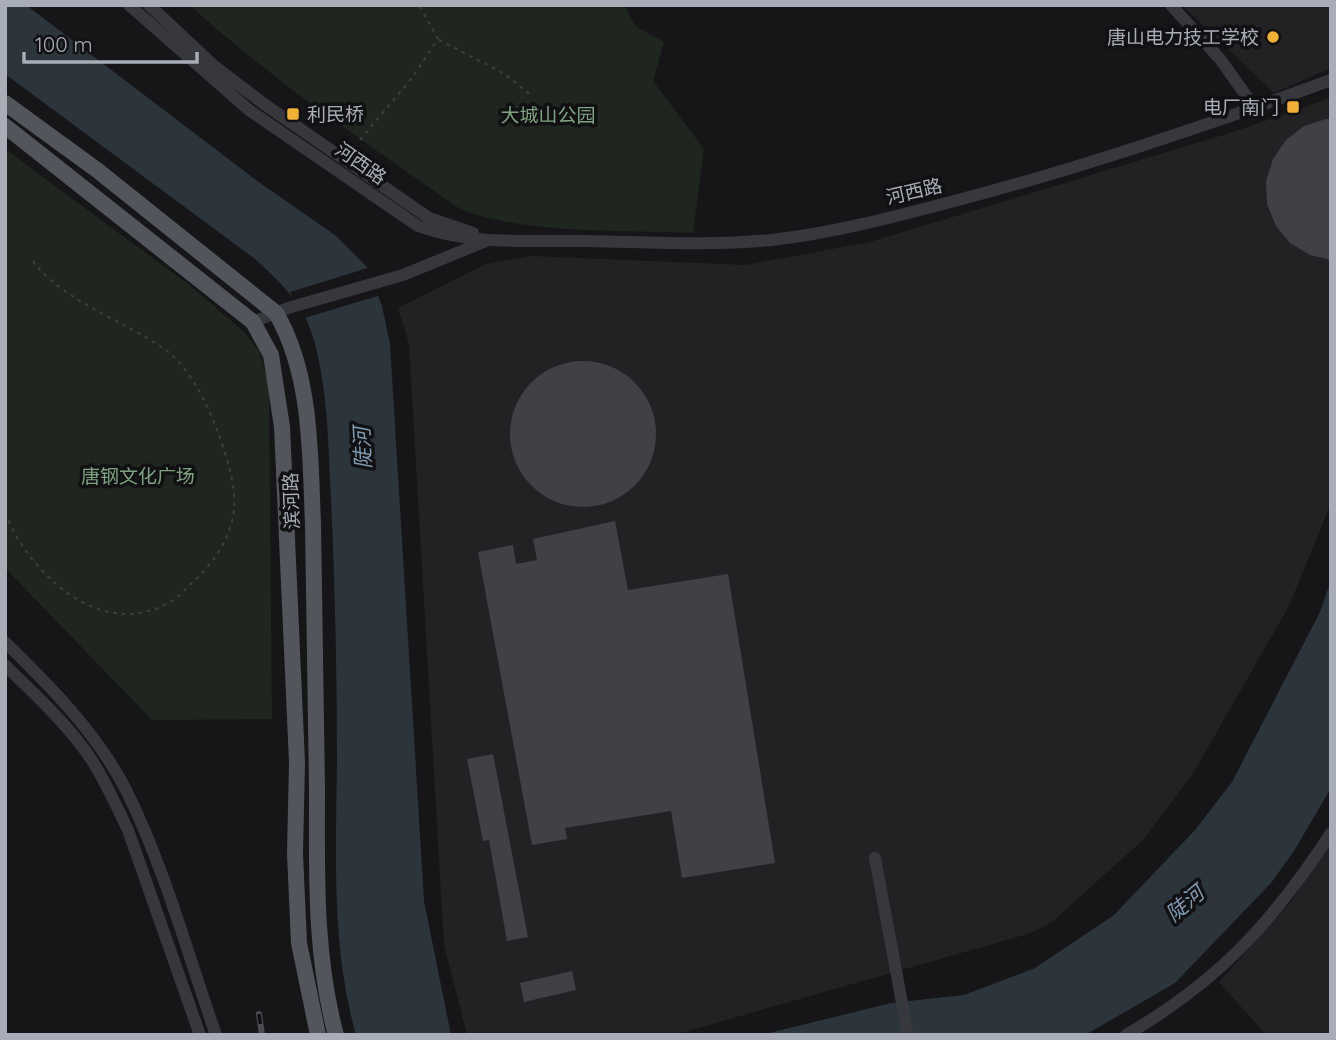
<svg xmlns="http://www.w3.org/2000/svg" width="1336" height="1040" font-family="Quicksand,'Noto Sans SC',sans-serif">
  <rect width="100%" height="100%" fill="#161618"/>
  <g fill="#222225">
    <path d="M 1182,5 L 1331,5 L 1331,68 L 1274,93 Z"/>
    <path d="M 1331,98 L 1331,503 L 1289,606 L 1194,772 L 1144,839 L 1052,922 L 1031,933 L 674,1035 L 467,1035 L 444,945 L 409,344 L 398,308 L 486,264 L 532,256 L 746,265 L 870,242 L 1233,132 Z"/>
    <path d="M 1331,840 L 1331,1035 L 1266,1035 L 1219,982 L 1290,903 Z"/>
  </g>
  <g fill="#1e261f">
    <path d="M 190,5 L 624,5 L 635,26 L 664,42 L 653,81 L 704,149 L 693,233 C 624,230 518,235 457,207 C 366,142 273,82 190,5 Z"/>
    <path d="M 5,149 L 188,284 L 243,331 L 259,351 L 269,385 L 272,719 L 152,720 L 5,568 Z"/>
  </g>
  <g fill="#2c353c">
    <path d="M 5,5 L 26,5 L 260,183 L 335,235 L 367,267 L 382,306 L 390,344 L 424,901 L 451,1035 L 356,1035 C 331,947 336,852 337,761 C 337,673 335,585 331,497 C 328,443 328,385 312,334 C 302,302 279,281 255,259 L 5,74 Z"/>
    <path d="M 1331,580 L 1331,788 L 1294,851 L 1271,883 L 1175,983 L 1085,1035 L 761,1035 L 891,1003 L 964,995 L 1035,968 L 1114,915 L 1195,830 L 1232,782 L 1320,612 Z"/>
  </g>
  <path fill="#161618" d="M 371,267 L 381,295 L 301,319 L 290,292 Z"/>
  <g fill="#404145">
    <path d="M 1326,119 L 1331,119 L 1331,260 L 1310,255 L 1290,243 L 1276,226 L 1267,204 L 1266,181 L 1273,159 L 1286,140 L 1304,126 Z"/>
    <circle cx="583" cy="434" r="73"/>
    <path d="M 615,521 L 628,590 L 728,574 L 775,863 L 682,878 L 671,811 L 565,828 L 567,839 L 532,845 L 478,552 L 513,545 L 516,564 L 537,560 L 533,539 Z"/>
    <path d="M 493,754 L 528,937 L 507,941 L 489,840 L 483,841 L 467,759 Z"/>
    <path d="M 572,971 L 576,990 L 524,1002 L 520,983 Z"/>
  </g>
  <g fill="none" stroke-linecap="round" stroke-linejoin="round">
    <g stroke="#3d3f44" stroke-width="2" stroke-dasharray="3.5 5" stroke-linecap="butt">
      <path d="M 439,40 L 505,74 L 533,97"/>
      <path d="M 360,140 L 411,79 L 438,39 L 419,5"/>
      <path d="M 5,513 C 30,574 101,642 170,602 C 179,597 186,588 194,581 C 214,562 231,538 234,509 C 237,479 218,430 205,402 C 198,387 181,361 167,351 C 125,320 64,303 32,260"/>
    </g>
    <g stroke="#37383d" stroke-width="12">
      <path d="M 129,5 L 249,110 L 418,226 C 471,246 531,240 586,241 C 648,242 710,246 771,240 C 834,233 897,216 958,200 C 1085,167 1208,125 1331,80"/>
      <path d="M 149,5 L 213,65 L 264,104 L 429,218 L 473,233"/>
      <path d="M 1171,5 L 1220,59 L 1255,108"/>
      <path d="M 253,322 L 288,308 L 403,275 L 486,241"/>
      <path d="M 5,642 C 50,686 97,733 126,790 C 164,866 188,955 216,1035"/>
      <path d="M 5,665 C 36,696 69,725 93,762 C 106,783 117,807 128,830 L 200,1035"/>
      <path d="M 875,858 L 908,1035"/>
      <path d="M 1126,1035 C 1219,981 1273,922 1331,833"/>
    </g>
    <g stroke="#53555c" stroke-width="16">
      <path d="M 5,103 L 97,170 L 276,313 C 312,375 310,454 313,524 C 315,612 316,700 317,788 C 317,872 314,954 336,1035"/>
      <path d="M 5,126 L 253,322 L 271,355 L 282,427 L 297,762 L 295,854 L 299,943 L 318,1035"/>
    </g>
    <defs>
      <path id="rail" d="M 259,1014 L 262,1035"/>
    </defs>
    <use href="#rail" stroke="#4a4c52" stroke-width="6"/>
    <use href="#rail" stroke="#111113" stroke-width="3.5" stroke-dasharray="10" stroke-linecap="butt"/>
  </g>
  <g fill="#f2b134" stroke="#111113" stroke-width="2.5">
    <circle cx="1273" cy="37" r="7"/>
    <rect x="1286" y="100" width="14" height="14" rx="3.5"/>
    <rect x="286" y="107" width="14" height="14" rx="3.5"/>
  </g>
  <g text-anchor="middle" stroke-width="7" stroke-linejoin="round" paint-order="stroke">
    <g font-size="19" fill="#a8adb8" stroke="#111113" text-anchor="end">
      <text x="1259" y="44">唐山电力技工学校</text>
      <text x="1279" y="114">电厂南门</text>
      <text x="307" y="121" text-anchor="start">利民桥</text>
    </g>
    <g font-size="19" fill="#7fa381" stroke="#111113">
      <text x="548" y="122">大城山公园</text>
      <text x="138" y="483">唐钢文化广场</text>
    </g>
    <g font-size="19" fill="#a8adb8" stroke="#111113">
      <text transform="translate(361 163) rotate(35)" y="7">河西路</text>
      <text transform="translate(914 191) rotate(-13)" y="7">河西路</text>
      <text transform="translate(291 501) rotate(-92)" y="7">滨河路</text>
    </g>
    <g font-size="21" font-style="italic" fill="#7f9bb3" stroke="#111113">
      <text transform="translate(363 448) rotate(-93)" y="7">陡河</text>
      <text transform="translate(1185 904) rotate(-40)" y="7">陡河</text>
    </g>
  </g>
  <rect width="1336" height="1040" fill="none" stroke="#a8adb8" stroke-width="14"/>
  <path d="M24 52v10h173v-10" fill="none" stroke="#a8adb8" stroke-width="3.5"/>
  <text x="35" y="52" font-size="21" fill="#a8adb8" stroke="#111113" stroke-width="5" paint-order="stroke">100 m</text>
</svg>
